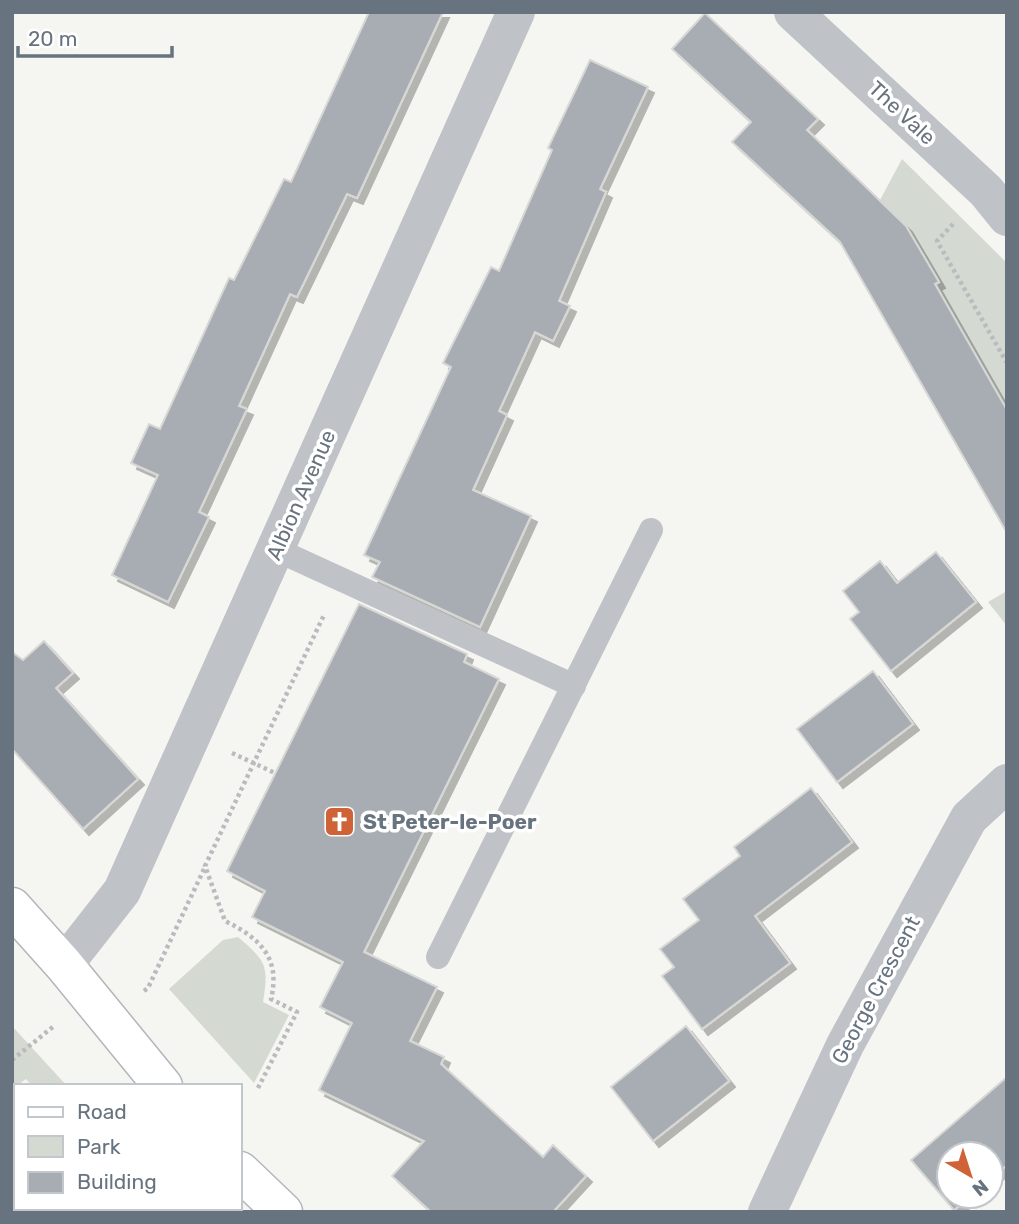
<svg xmlns="http://www.w3.org/2000/svg" width="1019" height="1224" font-family="Rubik,sans-serif">
  <defs>
    <filter id="shadow"><feDropShadow dx="6" dy="6" stdDeviation="0" flood-color="#0004"/></filter>
  </defs>
  <rect width="100%" height="100%" fill="#f5f5f2"/>
  <g fill="#d4dad2">
    <path d="M 902,159 L 1007,263 L 1007,410 L 935,284 L 938,282 L 906,226 L 904,222 L 895,227 L 880,200 Z"/>
    <path d="M 1007,591 L 1007,626 L 988,602 Z"/>
    <path d="M 238,937 C 266,961 269,965 263,1002 L 289,1015 L 254,1083 L 169,989 L 223,940 Z"/>
    <path d="M 12,1026 L 67,1086 L 32,1086 L 26,1079 L 16,1086 L 12,1091 Z"/>
  </g>
  <g fill="#a7adb2" stroke="#d7d7d5" stroke-width="2" filter="url(#shadow)">
    <path d="M 369,12 L 443,12 L 357,198 L 347,194 L 297,297 L 290,294 L 239,406 L 247,409 L 199,512 L 209,517 L 168,602 L 112,575 L 158,475 L 131,463 L 149,424 L 160,429 L 229,278 L 234,280 L 284,179 L 291,182 Z"/>
    <path d="M 705,13 L 818,119 L 807,130 L 906,226 L 939,282 L 935,284 L 1007,410 L 1007,533 L 840,242 L 732,142 L 751,122 L 672,49 Z"/>
    <path d="M 590,60 L 648,87 L 600,189 L 606,192 L 559,301 L 570,306 L 553,341 L 535,332 L 499,411 L 507,415 L 473,490 L 531,516 L 480,627 L 372,577 L 380,562 L 364,555 L 451,367 L 443,363 L 491,267 L 499,271 L 552,150 L 548,148 Z"/>
    <path d="M 936,552 L 976,602 L 891,671 L 850,619 L 859,612 L 843,591 L 880,561 L 897,583 Z"/>
    <path d="M 359,604 L 467,654 L 464,662 L 499,679 L 364,952 L 437,987 L 410,1041 L 444,1057 L 441,1064 L 543,1157 L 553,1145 L 586,1176 L 553,1212 L 431,1212 L 392,1176 L 424,1141 L 319,1090 L 352,1023 L 320,1007 L 343,962 L 252,917 L 265,891 L 227,871 Z"/>
    <path d="M 44,641 L 73,673 L 56,688 L 138,779 L 83,829 L 12,749 L 12,652 L 23,660 Z"/>
    <path d="M 873,671 L 913,724 L 837,782 L 797,729 Z"/>
    <path d="M 811,788 L 852,842 L 755,916 L 790,963 L 702,1029 L 662,976 L 674,967 L 660,949 L 699,920 L 683,899 L 740,856 L 734,847 Z"/>
    <path d="M 686,1026 L 729,1081 L 653,1141 L 611,1087 Z"/>
    <path d="M 1007,1077 L 1007,1165 L 991,1179 L 991,1154 L 949,1154 L 949,1196 L 971,1196 L 954,1210 L 911,1160 Z"/>
  </g>
  <g fill="none" stroke-linecap="round" stroke-linejoin="round">
    <defs>
      <g id="secondary">
        <path d="M 12,907 L 64,965 L 163,1086"/>
        <path d="M 240,1171 L 283,1212"/>
      </g>
    </defs>
    <use href="#secondary" stroke="#b2b6ba" stroke-width="41"/>
    <g stroke="#b9bbbe" stroke-width="4.5" stroke-dasharray="3.5 3.5" stroke-linecap="butt">
      <path d="M 953,224 L 937,241 L 1007,363"/>
      <path d="M 232,753 L 275,773"/>
      <path d="M 144,991 L 148,988 L 205,867"/>
      <path d="M 12,1060 L 54,1026"/>
      <path d="M 258,1088 L 297,1012 L 271,999 C 281,958 260,938 225,921 L 205,866 L 324,615"/>
    </g>
    <g stroke="#bfc2c6" stroke-width="24">
      <path d="M 277,550 L 574,686"/>
      <path d="M 438,957 L 651,530"/>
    </g>
    <g stroke="#bfc2c6" stroke-width="38">
      <path d="M 793,12 L 986,191 L 1007,217"/>
      <path d="M 64,965 L 122,891 L 516,12"/>
      <path d="M 172,1212 L 174,1208"/>
      <path d="M 767,1212 L 845,1045 L 969,818 L 1007,783"/>
    </g>
    <use href="#secondary" stroke="#fff" stroke-width="38"/>
  </g>
  <defs>
    <symbol id="church-square" viewBox="-11 -11 22 22"><rect x="-9" y="-9" width="18" height="18" rx="4" fill="#d06237" stroke="#fff"/><path d="M-1.2-6h2.4v3.5h3.3v2.4h-3.3V6h-2.4V-.1h-3.3v-2.4h3.3Z" fill="#fff"/></symbol>
  </defs>
  <g fill-rule="evenodd">
    <use href="#church-square" x="322" y="804" width="35" height="35"/>
  </g>
  <g text-anchor="middle" stroke-width="7" stroke-linejoin="round" paint-order="stroke">
    <g font-size="21" fill="#677480" stroke="#fff">
      <text transform="translate(902 113) rotate(43)" y="7">The Vale</text>
      <text transform="translate(301 495) rotate(-66)" y="7">Albion Avenue</text>
      <text transform="translate(876 990) rotate(-62)" y="7">George Crescent</text>
    </g>
    <g font-size="21" font-weight="bold" fill="#677480" stroke="#fff" text-anchor="start">
      <text x="363" y="829">St Peter-le-Poer</text>
    </g>
  </g>
  <rect width="1019" height="1224" fill="none" stroke="#677480" stroke-width="28"/>
  <rect x="14" y="1084" width="228" height="126" fill="#ffffff" stroke="#c2c7cc" stroke-width="2"/>
  <rect x="28" y="1107" width="35" height="10" fill="#ffffff" stroke="#c2c7cc" stroke-width="2"/>
  <text x="77" y="1119" font-size="21" fill="#677480">Road</text>
  <rect x="28" y="1136" width="35" height="21" fill="#d4dad2" stroke="#c2c7cc" stroke-width="2"/>
  <text x="77" y="1154" font-size="21" fill="#677480">Park</text>
  <rect x="28" y="1172" width="35" height="21" fill="#a7adb2" stroke="#c2c7cc" stroke-width="2"/>
  <text x="77" y="1189" font-size="21" fill="#677480">Building</text>
  <g transform="translate(970 1175) rotate(141)"><circle r="33" fill="#ffffff" stroke="#c2c7cc" stroke-width="2"/>
  <path d="M0-5L12 26L0 18L-12 26Z" fill="#d06237"/>
  <text y="-10" font-size="19" font-weight="bold" text-anchor="middle" fill="#677480">N</text>
  </g>
  <path d="M18 46v10h154v-10" fill="none" stroke="#677480" stroke-width="3.5"/>
  <text x="28" y="46" font-size="21" fill="#677480" stroke="#ffffff" stroke-width="5" paint-order="stroke">20 m</text>
</svg>
